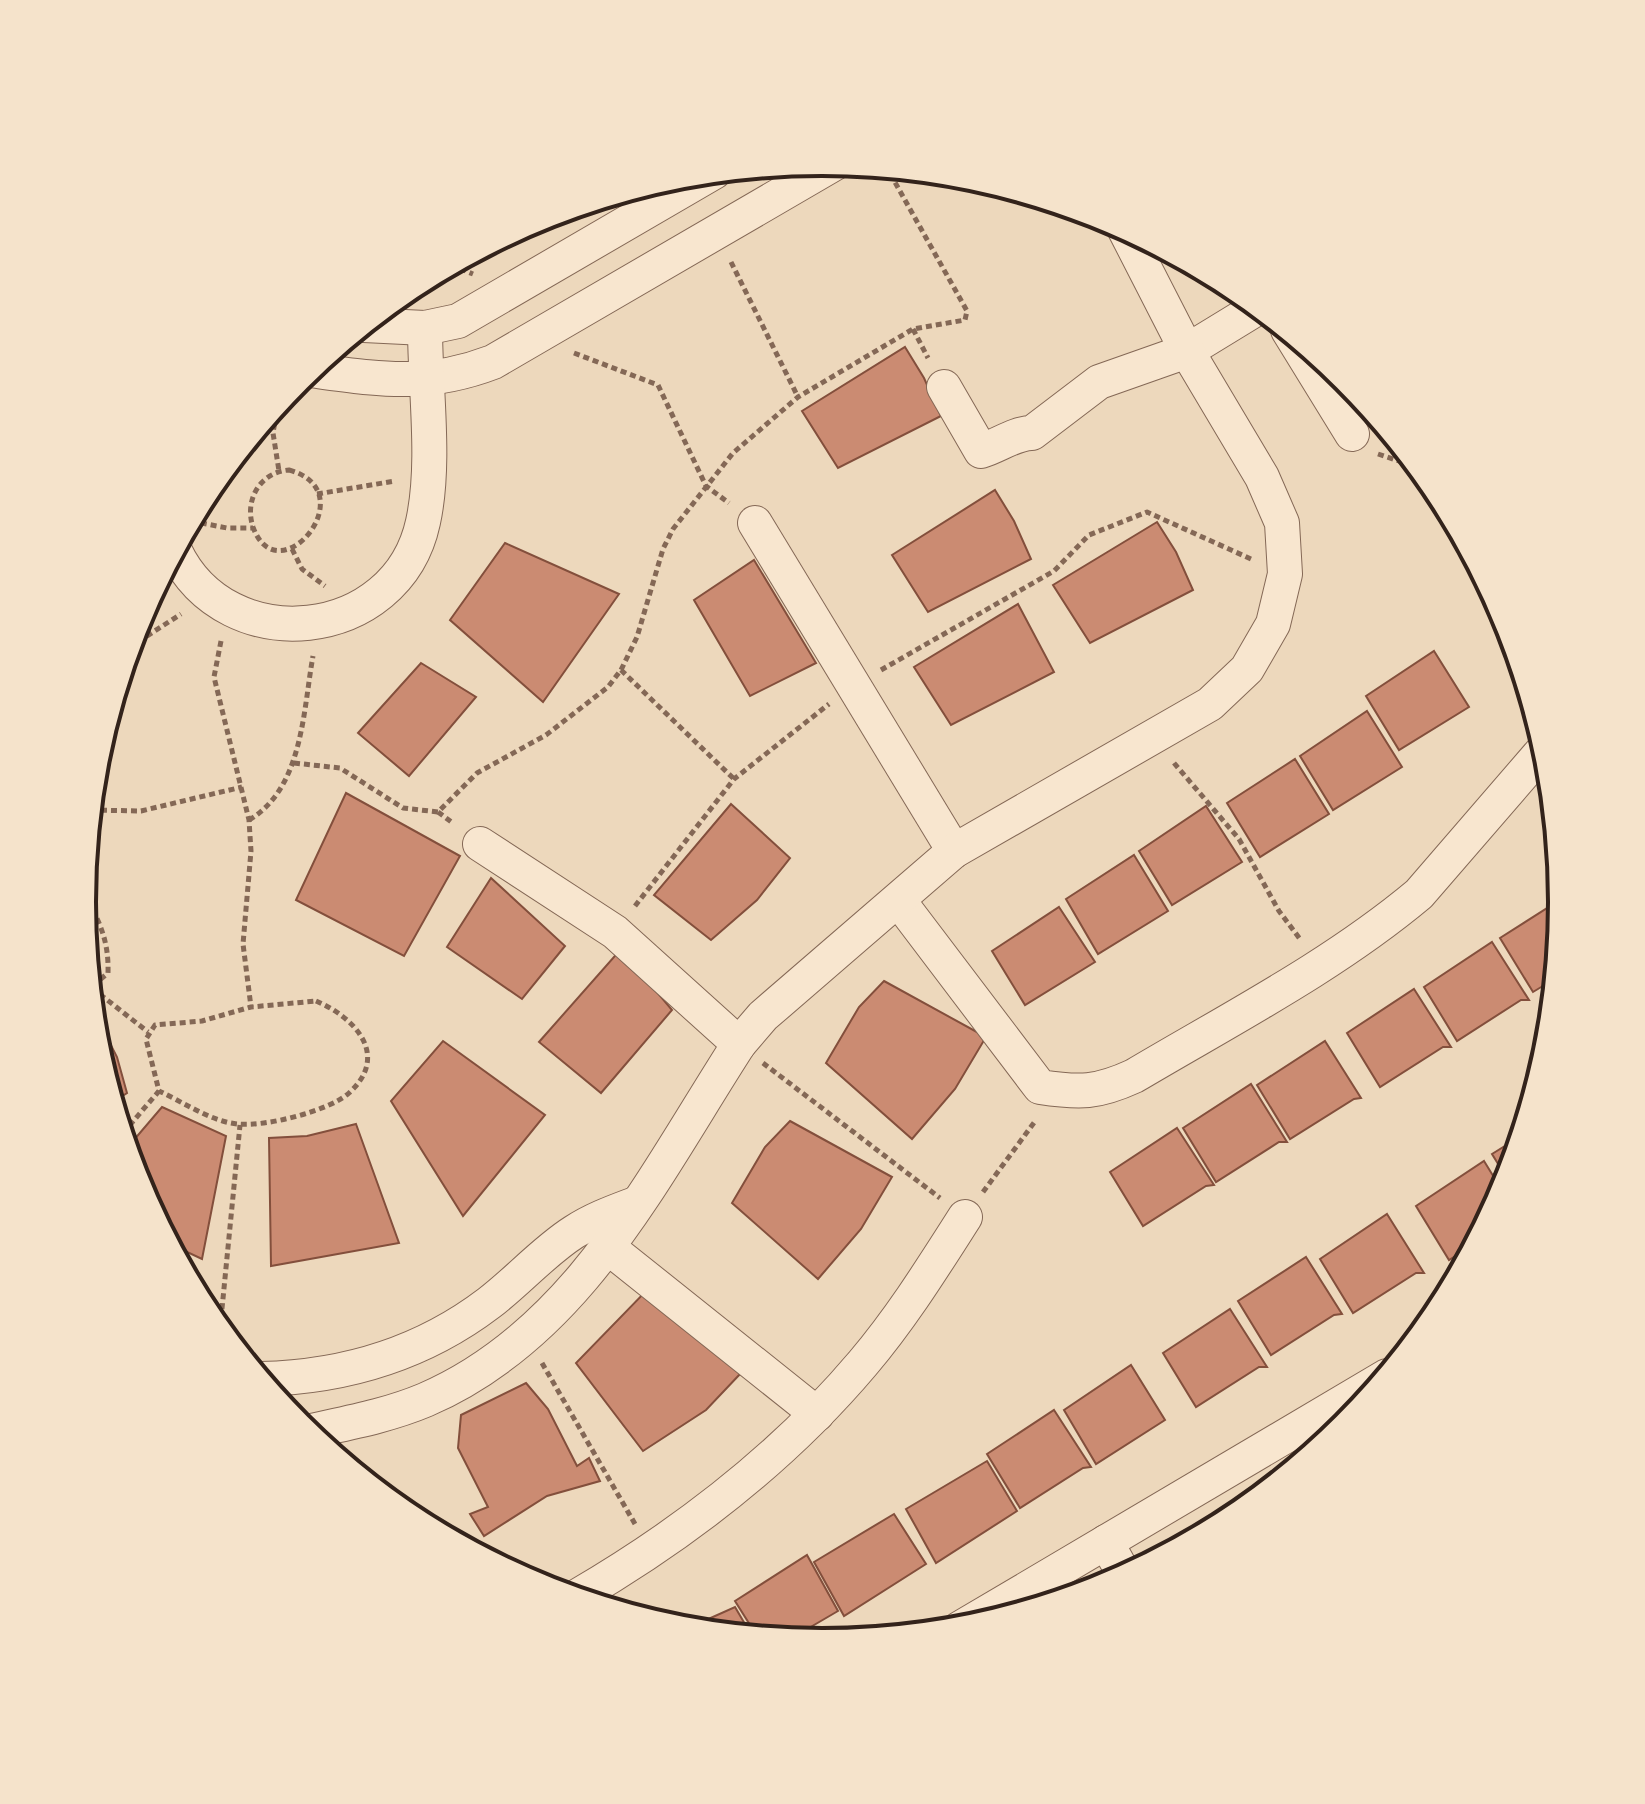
<svg xmlns="http://www.w3.org/2000/svg" width="1645" height="1804" font-family="'Source Serif 4',serif">
  <rect width="100%" height="100%" fill="#edd8bc"/>
  <g fill="#cb8b72" stroke="#834f3c" stroke-width="2">
    <path d="M 905,347 L 924,378 L 941,416 L 838,468 L 802,411 Z"/>
    <path d="M 995,490 L 1014,521 L 1031,559 L 928,612 L 892,555 Z"/>
    <path d="M 1157,522 L 1176,552 L 1193,590 L 1090,643 L 1053,585 Z"/>
    <path d="M 505,543 L 619,594 L 543,702 L 450,620 Z"/>
    <path d="M 754,560 L 816,663 L 750,696 L 694,600 Z"/>
    <path d="M 1018,604 L 1054,672 L 951,725 L 914,667 Z"/>
    <path d="M 1434,651 L 1469,707 L 1399,750 L 1366,696 Z"/>
    <path d="M 421,663 L 476,697 L 409,776 L 358,733 Z"/>
    <path d="M 1367,711 L 1402,767 L 1333,810 L 1300,756 Z"/>
    <path d="M 1295,759 L 1329,814 L 1260,857 L 1227,803 Z"/>
    <path d="M 346,793 L 460,856 L 404,956 L 296,900 Z"/>
    <path d="M 731,804 L 790,858 L 757,900 L 711,940 L 654,895 Z"/>
    <path d="M 1206,806 L 1242,862 L 1172,905 L 1139,851 Z"/>
    <path d="M 1134,855 L 1168,911 L 1098,954 L 1066,899 Z"/>
    <path d="M 491,878 L 565,946 L 522,999 L 447,947 Z"/>
    <path d="M 1563,898 L 1556,978 L 1533,992 L 1500,938 Z"/>
    <path d="M 1059,907 L 1095,962 L 1025,1005 L 992,951 Z"/>
    <path d="M 1492,942 L 1529,1000 L 1521,1000 L 1457,1041 L 1424,987 Z"/>
    <path d="M 621,949 L 672,1010 L 601,1093 L 539,1042 Z"/>
    <path d="M 884,981 L 986,1037 L 955,1089 L 912,1139 L 826,1063 L 859,1007 Z"/>
    <path d="M 1414,989 L 1451,1047 L 1443,1047 L 1380,1087 L 1347,1033 Z"/>
    <path d="M 92,1008 L 117,1057 L 127,1093 L 113,1102 L 96,1046 Z"/>
    <path d="M 443,1041 L 545,1115 L 463,1216 L 391,1101 Z"/>
    <path d="M 1325,1041 L 1361,1098 L 1354,1099 L 1290,1139 L 1257,1085 Z"/>
    <path d="M 1251,1084 L 1287,1142 L 1279,1142 L 1216,1182 L 1183,1128 Z"/>
    <path d="M 162,1107 L 226,1136 L 202,1259 L 170,1244 L 138,1185 L 127,1148 Z"/>
    <path d="M 790,1121 L 892,1177 L 861,1229 L 818,1279 L 732,1203 L 765,1147 Z"/>
    <path d="M 356,1124 L 399,1243 L 271,1266 L 269,1138 L 307,1136 Z"/>
    <path d="M 1177,1128 L 1214,1185 L 1206,1186 L 1143,1226 L 1110,1172 Z"/>
    <path d="M 1521,1136 L 1508,1180 L 1492,1154 Z"/>
    <path d="M 1484,1161 L 1503,1192 L 1476,1243 L 1449,1260 L 1416,1206 Z"/>
    <path d="M 1387,1214 L 1424,1273 L 1416,1273 L 1353,1313 L 1320,1259 Z"/>
    <path d="M 1306,1257 L 1342,1314 L 1334,1315 L 1271,1355 L 1238,1301 Z"/>
    <path d="M 646,1291 L 741,1373 L 706,1410 L 643,1451 L 576,1363 Z"/>
    <path d="M 1230,1309 L 1267,1367 L 1259,1367 L 1196,1407 L 1163,1353 Z"/>
    <path d="M 1131,1365 L 1165,1420 L 1096,1464 L 1064,1410 Z"/>
    <path d="M 526,1383 L 548,1409 L 577,1466 L 589,1458 L 600,1481 L 547,1496 L 484,1536 L 470,1514 L 488,1507 L 458,1448 L 461,1415 Z"/>
    <path d="M 1054,1410 L 1091,1467 L 1083,1468 L 1020,1508 L 987,1454 Z"/>
    <path d="M 987,1461 L 1017,1511 L 936,1563 L 906,1509 Z"/>
    <path d="M 894,1514 L 926,1564 L 844,1616 L 814,1562 Z"/>
    <path d="M 807,1555 L 838,1611 L 790,1639 L 757,1636 L 735,1601 Z"/>
    <path d="M 735,1607 L 752,1636 L 688,1629 L 695,1625 Z"/>
  </g>
  <g fill="none" stroke-linecap="round" stroke-linejoin="round">
    <defs>
      <g id="street">
        <path d="M 364,325 L 425,328 L 458,321 L 714,172"/>
        <path d="M 1288,330 L 1352,434"/>
        <path d="M 309,370 C 379,379 425,388 493,362 L 835,163"/>
        <path d="M 944,387 L 981,451 C 998,446 1015,433 1032,433 L 1099,382 L 1187,351 L 1259,307"/>
        <path d="M 755,523 L 954,851"/>
        <path d="M 175,551 C 227,660 397,643 423,522 C 436,463 425,389 425,328"/>
        <path d="M 480,844 L 615,932 L 739,1044"/>
        <path d="M 899,901 L 1040,1087 C 1080,1093 1097,1093 1134,1076 C 1230,1019 1333,966 1419,894 L 1546,747"/>
        <path d="M 609,1248 L 817,1414"/>
        <path d="M 261,1379 C 345,1377 422,1354 489,1303 C 518,1281 544,1251 574,1232 C 594,1219 614,1212 635,1204"/>
        <path d="M 307,1432 C 347,1423 387,1416 425,1400 C 578,1334 653,1177 739,1044 L 763,1016 L 954,851 L 1210,704 L 1247,669 L 1273,624 L 1285,574 L 1282,523 L 1262,477 L 1187,351 L 1124,228"/>
        <path d="M 1106,1542 L 1125,1576"/>
        <path d="M 576,1597 C 684,1534 782,1459 863,1363 C 902,1317 933,1267 965,1217"/>
        <path d="M 959,1629 L 1387,1376"/>
      </g>
    </defs>
    <use href="#street" stroke="#846856" stroke-width="36"/>
    <g stroke="#846856" stroke-width="5" stroke-dasharray="6 4" stroke-linecap="butt">
      <path d="M 731,262 L 798,397"/>
      <path d="M 451,265 L 473,274"/>
      <path d="M 913,329 L 928,358"/>
      <path d="M 574,353 L 658,385 L 706,486 L 729,503"/>
      <path d="M 278,404 L 273,433 L 279,471"/>
      <path d="M 1378,454 L 1399,461 L 1412,459"/>
      <path d="M 289,470 C 367,491 278,597 253,527 C 244,500 260,472 289,470 Z"/>
      <path d="M 317,494 L 395,481"/>
      <path d="M 191,521 L 227,528 L 253,528"/>
      <path d="M 292,549 L 302,569 L 325,586"/>
      <path d="M 221,641 L 214,677 L 249,820 L 251,851 L 243,944 L 251,1007"/>
      <path d="M 130,647 L 181,614"/>
      <path d="M 621,670 L 734,779"/>
      <path d="M 881,670 L 1054,571 L 1089,535 L 1147,512 L 1251,559"/>
      <path d="M 294,763 L 340,768 L 403,808 L 438,812 L 477,773 L 546,735 L 608,687 L 621,670 L 637,637 L 663,549 L 673,529 L 733,453 L 798,397 L 913,329 L 965,320 L 967,311 L 887,168"/>
      <path d="M 1174,763 L 1239,839 L 1279,911 L 1300,939"/>
      <path d="M 91,810 L 141,811 L 242,787"/>
      <path d="M 438,812 L 454,824"/>
      <path d="M 249,820 C 303,788 303,711 313,656"/>
      <path d="M 83,892 C 99,920 109,940 108,973 L 90,988"/>
      <path d="M 635,906 L 734,779 L 829,704"/>
      <path d="M 92,988 L 148,1032"/>
      <path d="M 316,1001 C 354,1017 391,1055 349,1093 C 329,1111 265,1127 238,1124 C 212,1122 183,1102 159,1091 L 146,1039 L 155,1025 L 202,1021 L 251,1007 Z"/>
      <path d="M 763,1063 L 940,1198"/>
      <path d="M 123,1133 L 159,1091"/>
      <path d="M 983,1192 L 1036,1120"/>
      <path d="M 220,1329 L 240,1125"/>
      <path d="M 542,1363 L 635,1524"/>
    </g>
    <use href="#street" stroke="#f8e6cf" stroke-width="34"/>
  </g>
  <path d="M0 0H1645V1804H0ZM96 902a726 726 0 1 1 1452 0a726 726 0 1 1-1452 0Z" fill="#f5e3cb" fill-rule="evenodd"/>
  <path fill="none" stroke="#33231b" stroke-width="4" d="M96 902a726 726 0 1 1 1452 0a726 726 0 1 1-1452 0Z"/>
</svg>
